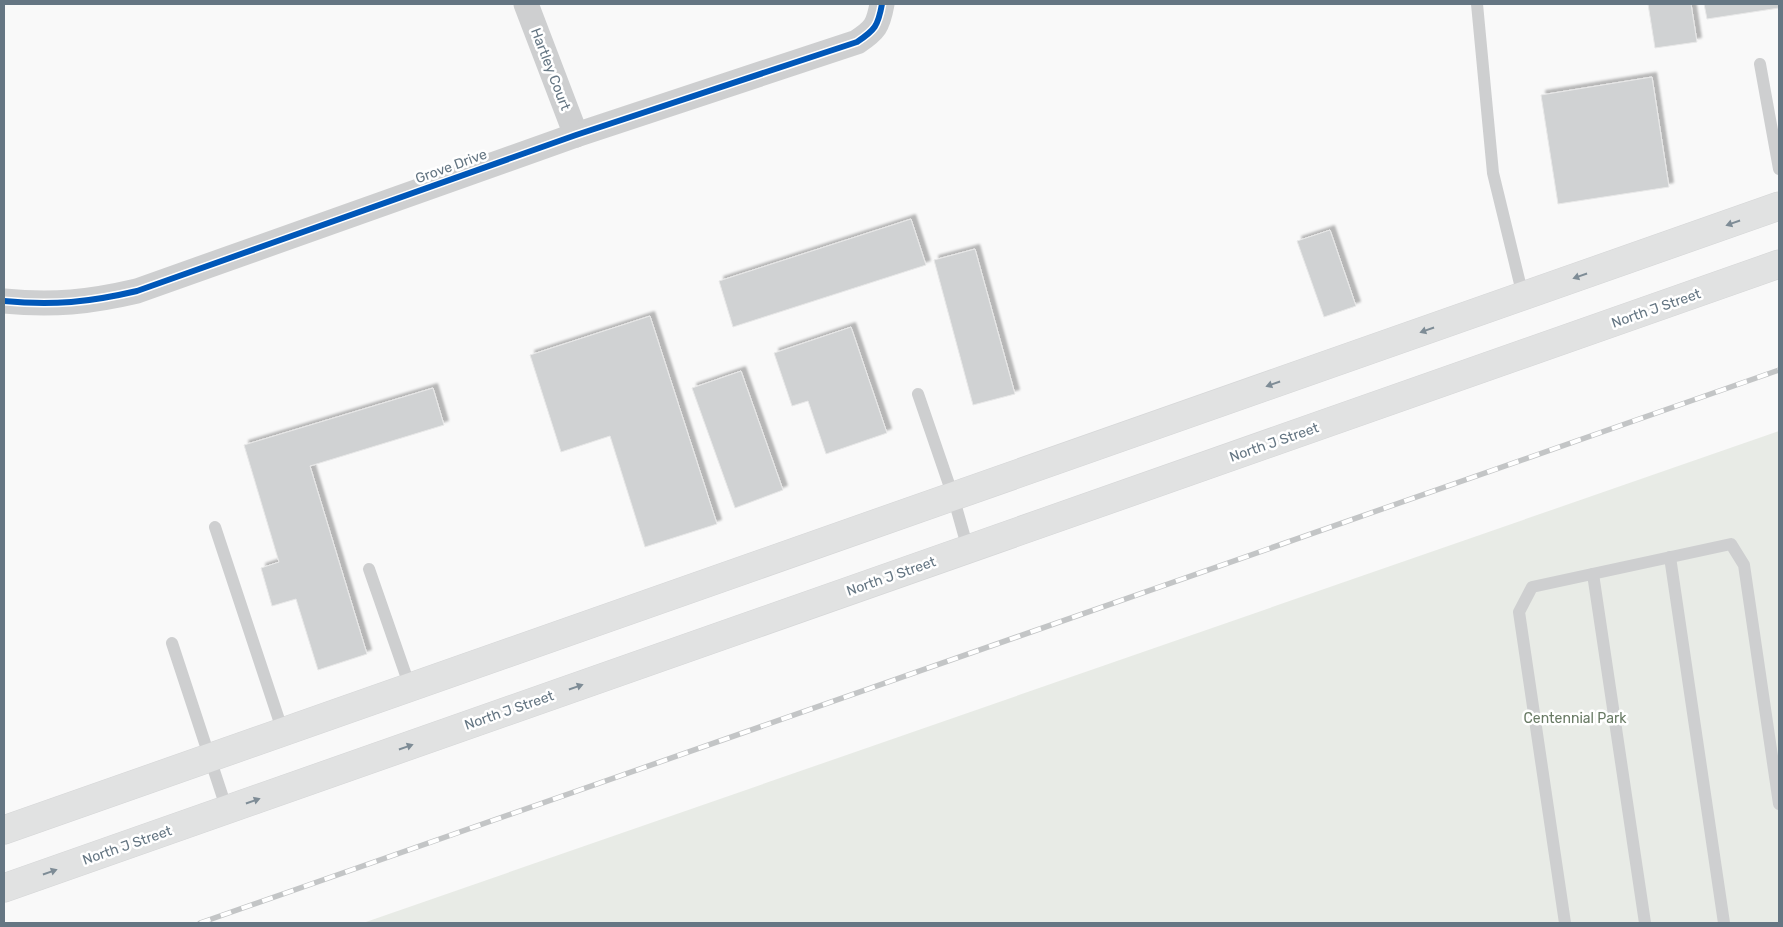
<svg xmlns="http://www.w3.org/2000/svg" width="1783" height="927" font-family="Rubik,sans-serif">
  <defs>
    <filter id="shadow"><feDropShadow dx="4.5" dy="-4.5" stdDeviation="1" flood-color="#0004"/></filter>
  </defs>
  <rect width="100%" height="100%" fill="#f9f9f9"/>
  <path fill="#e8ebe6" d="M 1779,431 L 1779,923 L 363,923 Z"/>
  <g fill="#d0d2d3" stroke="#e8e8e8" filter="url(#shadow)">
    <path d="M 1648,4 L 1691,4 L 1697,42 L 1655,48 Z"/>
    <path d="M 1704,4 L 1779,4 L 1779,8 L 1707,19 Z"/>
    <path d="M 1652,77 L 1669,187 L 1558,204 L 1541,95 Z"/>
    <path d="M 911,219 L 926,265 L 733,327 L 719,281 Z"/>
    <path d="M 1330,230 L 1356,306 L 1324,317 L 1297,241 Z"/>
    <path d="M 975,249 L 1015,394 L 973,405 L 934,260 Z"/>
    <path d="M 650,316 L 717,524 L 645,547 L 610,436 L 561,452 L 530,355 Z"/>
    <path d="M 851,327 L 887,433 L 826,454 L 808,401 L 792,406 L 774,353 Z"/>
    <path d="M 741,371 L 783,490 L 735,508 L 692,388 Z"/>
    <path d="M 433,388 L 444,425 L 310,466 L 367,654 L 318,670 L 296,599 L 272,606 L 261,568 L 279,562 L 244,445 Z"/>
  </g>
  <g fill="none" stroke-linecap="round" stroke-linejoin="round">
    <defs>
      <g id="secondary">
        <path d="M 4,830 L 1779,206"/>
        <path d="M 4,888 L 1779,264"/>
      </g>
    </defs>
    <use href="#secondary" stroke="#d5d6d7" stroke-width="29"/>
    <g stroke="#cecfd0" stroke-width="12">
      <path d="M 1477,4 L 1493,173 L 1523,296"/>
      <path d="M 1760,64 L 1779,169"/>
      <path d="M 918,394 L 953,496 L 968,549"/>
      <path d="M 215,527 L 283,732"/>
      <path d="M 1670,557 L 1724,923"/>
      <path d="M 369,569 L 410,687"/>
      <path d="M 1593,574 L 1645,923"/>
      <path d="M 172,643 L 227,810"/>
      <path d="M 1565,923 L 1519,612 L 1532,587 L 1731,544 L 1744,565 L 1779,804"/>
    </g>
    <g stroke="#cecfd0" stroke-width="25">
      <path d="M 526,4 L 576,135"/>
      <path d="M 4,301 C 53,306 90,302 137,291 L 576,135 L 857,42 C 875,30 878,26 882,4"/>
    </g>
    <use href="#secondary" stroke="#e1e2e2" stroke-width="28"/>
    <defs>
      <path id="rail" d="M 200,923 L 1779,370"/>
    </defs>
    <use href="#rail" stroke="#c3c5c6" stroke-width="5.5"/>
    <use href="#rail" stroke="#fff" stroke-width="4" stroke-dasharray="11" stroke-linecap="butt"/>
    <defs>
      <path id="cycleway" d="M 4,301 C 53,306 90,302 137,291 L 576,135 L 857,42 C 875,30 878,26 882,4"/>
    </defs>
    <use href="#cycleway" stroke="#fff" stroke-width="9"/>
    <use href="#cycleway" stroke="#0057b8" stroke-width="6"/>
  </g>
  <defs><path id="oneway-solid" d="M-6-.8H1V-3.2L6.5 0L1 3.2V.8H-6Z" transform="scale(1.25)"/></defs>
  <g fill="#7e8c96">
    <use href="#oneway-solid" transform="translate(1733 223) rotate(161)"/>
    <use href="#oneway-solid" transform="translate(1580 276) rotate(161)"/>
    <use href="#oneway-solid" transform="translate(1427 330) rotate(161)"/>
    <use href="#oneway-solid" transform="translate(1273 384) rotate(161)"/>
    <use href="#oneway-solid" transform="translate(576 687) rotate(-19)"/>
    <use href="#oneway-solid" transform="translate(406 747) rotate(-19)"/>
    <use href="#oneway-solid" transform="translate(253 801) rotate(-19)"/>
    <use href="#oneway-solid" transform="translate(50 872) rotate(-19)"/>
  </g>
  <g text-anchor="middle" stroke-width="5" stroke-linejoin="round" paint-order="stroke">
    <g font-size="14" fill="#657683" stroke="#fff">
      <text transform="translate(551 69) rotate(69)" y="5">Hartley Court</text>
      <text transform="translate(451 166) rotate(-20)" y="5">Grove Drive</text>
      <text transform="translate(1656 308) rotate(-19)" y="5">North J Street</text>
      <text transform="translate(1274 442) rotate(-19)" y="5">North J Street</text>
      <text transform="translate(891 576) rotate(-19)" y="5">North J Street</text>
      <text transform="translate(509 710) rotate(-19)" y="5">North J Street</text>
      <text transform="translate(127 845) rotate(-19)" y="5">North J Street</text>
    </g>
    <g font-size="14" fill="#687a64" stroke="#fff">
      <text x="1575" y="723">Centennial Park</text>
    </g>
  </g>
  <rect width="1783" height="927" fill="none" stroke="#657683" stroke-width="10"/>
</svg>
